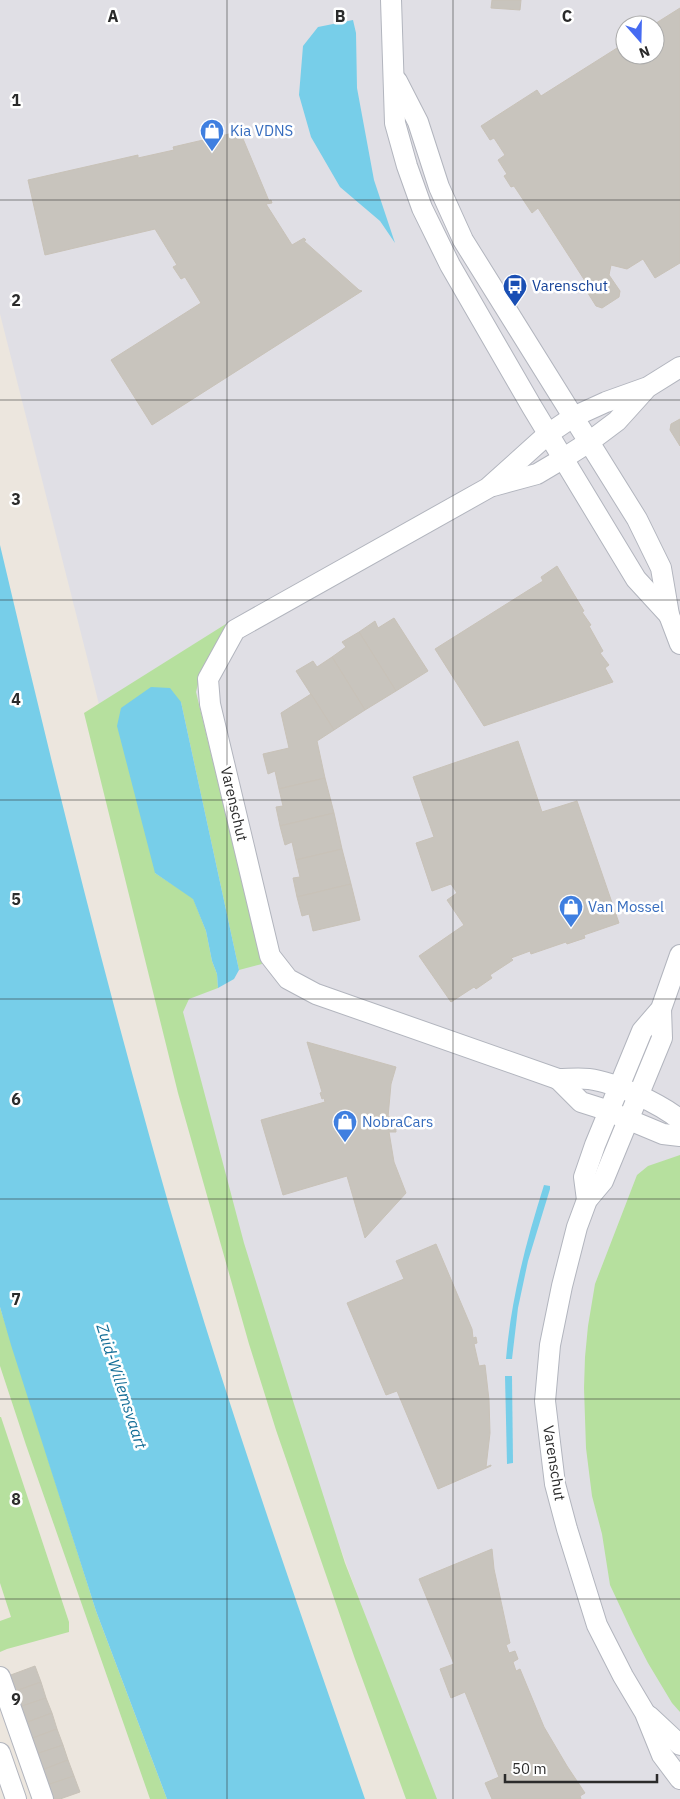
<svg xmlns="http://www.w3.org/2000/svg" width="680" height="1799" font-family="'IBM Plex Sans',sans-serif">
  <rect width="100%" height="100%" fill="#ece6de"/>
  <path fill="#e0dfe5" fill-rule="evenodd" d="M 0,0 L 680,0 L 680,1799 L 432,1799 L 250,1300 L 0,314 ZM 625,25 L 655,25 L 655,55 L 625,55 Z"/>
  <g fill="#b6e09e">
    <path d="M 229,622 L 200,676 L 196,692 L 262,964 L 239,970 L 181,702 L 155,873 L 193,898 L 206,931 L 212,961 L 217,974 L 218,988 L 189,999 L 183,1012 L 244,1243 L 294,1404 L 345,1563 L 437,1799 L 406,1799 L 355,1659 L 276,1430 L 249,1344 L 178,1093 L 84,713 Z"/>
    <path d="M 680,1155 L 680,1712 L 672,1703 L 648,1663 L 633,1634 L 610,1585 L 602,1534 L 592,1496 L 586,1448 L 584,1388 L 585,1357 L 588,1326 L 595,1284 L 637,1175 L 648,1166 Z"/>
    <path d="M 0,1307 L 96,1611 L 167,1799 L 150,1799 L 26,1445 L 0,1366 Z"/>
    <path d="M 0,1417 L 1,1417 L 4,1426 L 69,1622 L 69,1632 L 7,1649 L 0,1652 L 0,1621 L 11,1617 L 0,1583 Z"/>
  </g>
  <g fill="#77cee9">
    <path d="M 353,20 L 356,33 L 357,88 L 374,180 L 395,243 L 380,221 L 340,187 L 311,137 L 299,95 L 303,46 L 318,27 Z"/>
    <path d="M 0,545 C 46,741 94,937 148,1131 C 210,1357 288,1578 365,1799 L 167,1799 L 96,1611 L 11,1345 L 0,1307 Z"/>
    <path d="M 151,687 L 170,688 L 181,702 L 239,970 L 234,979 L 218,988 L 217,974 L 212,961 L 206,931 L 193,899 L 155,873 L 117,726 L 121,708 Z"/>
    <path d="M 544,1185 L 550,1186 L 550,1189 L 528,1261 L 518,1308 L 512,1359 L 506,1359 C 511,1299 526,1242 544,1185 Z"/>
    <path d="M 505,1376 L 512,1376 L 513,1463 L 507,1464 Z"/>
  </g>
  <g fill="#c8c4bd" stroke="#c8c2b8">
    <path d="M 492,0 L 521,0 L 520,10 L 491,8 Z"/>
    <path d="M 680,8 L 680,263 L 655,278 L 643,259 L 627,269 L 611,265 L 609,275 L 620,291 L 619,297 L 602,308 L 596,306 L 586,290 L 587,284 L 538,208 L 532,213 L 514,186 L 511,187 L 504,176 L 507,174 L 498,160 L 505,155 L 494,138 L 490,140 L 481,126 L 537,90 L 541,96 L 625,43 L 625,55 L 655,55 L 655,25 L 653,25 Z"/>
    <path d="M 242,131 L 243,133 L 241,134 L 269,201 L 271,200 L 272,203 L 266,204 L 292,245 L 304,238 L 306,240 L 304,241 L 359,290 L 362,291 L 152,425 L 111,360 L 201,303 L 185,277 L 181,279 L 173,267 L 177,265 L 155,229 L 45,255 L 28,180 L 138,155 L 138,158 L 174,150 L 173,147 Z"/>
    <path d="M 680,419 L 680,446 L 670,430 L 671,424 Z"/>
    <path d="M 557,566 L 584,611 L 582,612 L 591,625 L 589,626 L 603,651 L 600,653 L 609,665 L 605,668 L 613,682 L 484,726 L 435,649 L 543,581 L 541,577 Z"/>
    <path d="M 394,618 L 428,671 L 396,691 L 359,632 L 375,621 L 378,628 Z"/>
    <path d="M 359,632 L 396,691 L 365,710 L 332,657 L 346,647 L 342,642 Z"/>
    <path d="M 332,657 L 365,710 L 334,730 L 296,671 L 313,661 L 317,667 Z"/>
    <path d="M 311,694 L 334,730 L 317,741 L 325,778 L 279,789 L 275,771 L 268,774 L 263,754 L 289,748 L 281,713 Z"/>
    <path d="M 518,741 L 542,812 L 577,801 L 619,923 L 584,935 L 585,938 L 567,944 L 566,942 L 531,954 L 530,951 L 511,958 L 513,960 L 490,975 L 492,978 L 476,989 L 474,987 L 451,1002 L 419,956 L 464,925 L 447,900 L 457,893 L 451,884 L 432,891 L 416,843 L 434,837 L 413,777 Z"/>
    <path d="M 325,778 L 334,813 L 280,826 L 276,807 L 283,806 L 279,789 Z"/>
    <path d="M 334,813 L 342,849 L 296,860 L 292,842 L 285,845 L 280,826 Z"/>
    <path d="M 342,849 L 351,884 L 297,897 L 293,878 L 300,877 L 296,860 Z"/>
    <path d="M 351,884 L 360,920 L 313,931 L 309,914 L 302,916 L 297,897 Z"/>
    <path d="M 307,1042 L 396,1067 L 391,1084 L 388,1117 L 395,1117 L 396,1132 L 389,1132 L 394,1162 L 406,1193 L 365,1238 L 347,1176 L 283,1195 L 261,1120 L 325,1102 L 324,1098 L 322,1099 L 320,1093 L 322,1092 Z"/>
    <path d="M 436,1244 L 472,1329 L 473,1338 L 476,1337 L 477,1343 L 474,1344 L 479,1366 L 485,1365 L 489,1400 L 490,1433 L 486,1467 L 491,1465 L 491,1466 L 438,1489 L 397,1391 L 386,1395 L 347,1303 L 404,1279 L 396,1261 Z"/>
    <path d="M 492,1549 L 494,1569 L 510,1643 L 506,1645 L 509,1653 L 515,1651 L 518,1659 L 513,1662 L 516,1671 L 520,1669 L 544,1727 L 567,1766 L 585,1793 L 580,1796 L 581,1799 L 492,1799 L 485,1783 L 499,1777 L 465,1692 L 451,1698 L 440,1669 L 454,1664 L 419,1579 Z"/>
    <path d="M 35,1666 L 41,1682 L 13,1692 L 8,1676 Z"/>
    <path d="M 41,1682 L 46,1698 L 19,1707 L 13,1692 Z"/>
    <path d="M 46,1698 L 52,1713 L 25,1723 L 19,1707 Z"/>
    <path d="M 52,1713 L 57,1729 L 30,1739 L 25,1723 Z"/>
    <path d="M 57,1729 L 63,1745 L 36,1754 L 30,1739 Z"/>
    <path d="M 63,1745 L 68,1760 L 42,1770 L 36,1754 Z"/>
    <path d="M 68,1760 L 74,1776 L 47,1785 L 42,1770 Z"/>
    <path d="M 74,1776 L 80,1792 L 60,1799 L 52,1799 L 47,1785 Z"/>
  </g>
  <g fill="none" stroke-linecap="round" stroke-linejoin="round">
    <defs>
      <g id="minor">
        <path d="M 391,0 L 395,123 L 407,166 L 422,208 L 450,265 L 532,407 L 636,579 L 669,615"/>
        <path d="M 397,81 L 418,122 L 439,187 L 463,240 L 637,519 L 661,568 L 669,615 L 680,644"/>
        <path d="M 680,367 L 648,387 L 606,402 L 573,417 L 548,434 L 488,488 L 235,630 L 208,679 L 210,704 L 270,956 L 288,979 L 316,994 L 558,1079 C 568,1079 579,1078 589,1079 C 614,1082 661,1104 680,1120"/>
        <path d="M 493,486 L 537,474 L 564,458 L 589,442 L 617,421 L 645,390"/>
        <path d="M 661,1009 L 662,1038 L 603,1181 L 587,1200 L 577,1227 L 562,1286 L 550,1345 L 545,1401 L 555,1484 L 567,1529 L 597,1625 L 623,1676 L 645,1713 L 662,1755 L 680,1779"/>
        <path d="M 558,1079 L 581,1102 L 603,1109 L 663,1134 L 680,1136"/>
        <path d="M 587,1200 L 584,1177 L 595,1145 L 642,1031 L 661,1009 L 680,955"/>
        <path d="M 0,1677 L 43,1799"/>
        <path d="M 649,1716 L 680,1745"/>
        <path d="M 0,1753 L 16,1799"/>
      </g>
    </defs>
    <use href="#minor" stroke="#b2b5be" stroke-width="22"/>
    <use href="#minor" stroke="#fff" stroke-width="20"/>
  </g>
  <path fill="none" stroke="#2b2b2b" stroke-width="1" stroke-opacity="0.55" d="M 227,0 L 227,1799M 453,0 L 453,1799M 0,200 L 680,200M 0,400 L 680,400M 0,600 L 680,600M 0,800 L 680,800M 0,999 L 680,999M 0,1199 L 680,1199M 0,1399 L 680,1399M 0,1599 L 680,1599"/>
  <defs>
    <symbol id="shop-pin" viewBox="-11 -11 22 30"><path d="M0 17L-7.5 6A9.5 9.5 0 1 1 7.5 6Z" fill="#3f7fe0" stroke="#fff"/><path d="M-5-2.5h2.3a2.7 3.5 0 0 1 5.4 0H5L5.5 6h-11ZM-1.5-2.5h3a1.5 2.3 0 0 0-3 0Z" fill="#fff"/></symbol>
    <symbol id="bus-pin" viewBox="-11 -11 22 30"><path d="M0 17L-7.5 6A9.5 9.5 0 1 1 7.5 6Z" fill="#1a4fb4" stroke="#fff"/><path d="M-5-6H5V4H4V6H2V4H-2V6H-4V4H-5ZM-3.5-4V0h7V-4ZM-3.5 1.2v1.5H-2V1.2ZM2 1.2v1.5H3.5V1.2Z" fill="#fff"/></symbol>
  </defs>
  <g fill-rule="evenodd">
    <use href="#shop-pin" x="198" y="117" width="28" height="38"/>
    <use href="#bus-pin" x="501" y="272" width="28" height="38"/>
    <use href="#shop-pin" x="557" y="893" width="28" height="38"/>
    <use href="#shop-pin" x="331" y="1108" width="28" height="38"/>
  </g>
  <g text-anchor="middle" stroke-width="5" stroke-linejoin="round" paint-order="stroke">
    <g font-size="15" fill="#366cbe" stroke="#fff" text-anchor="start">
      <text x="230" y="136">Kia VDNS</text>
      <text x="588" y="912">Van Mossel</text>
      <text x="362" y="1127">NobraCars</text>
    </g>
    <g font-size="15" fill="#164399" stroke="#fff" text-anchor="start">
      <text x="532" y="291">Varenschut</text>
    </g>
    <g font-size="15" fill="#2b2b2b" stroke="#fff">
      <text transform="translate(234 804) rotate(77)" y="5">Varenschut</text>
      <text transform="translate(554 1463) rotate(81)" y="5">Varenschut</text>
    </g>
    <g font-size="16" font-style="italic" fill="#146e97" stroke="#fff">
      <text transform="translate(122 1386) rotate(72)" y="6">Zuid-Willemsvaart</text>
    </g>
  </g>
  <g font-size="16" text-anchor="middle" font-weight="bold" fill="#2b2b2b" stroke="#fff" stroke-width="5" stroke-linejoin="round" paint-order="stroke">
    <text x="113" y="22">A</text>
    <text x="340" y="22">B</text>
    <text x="567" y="22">C</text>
    <text x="16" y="106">1</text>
    <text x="16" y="306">2</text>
    <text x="16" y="505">3</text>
    <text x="16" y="705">4</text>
    <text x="16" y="905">5</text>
    <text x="16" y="1105">6</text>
    <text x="16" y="1305">7</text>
    <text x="16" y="1505">8</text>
    <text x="16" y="1705">9</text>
  </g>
  <g transform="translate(640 40) rotate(160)"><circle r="24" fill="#ffffff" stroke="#aaaaaa"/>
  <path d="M0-4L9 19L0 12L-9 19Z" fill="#466bf2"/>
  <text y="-8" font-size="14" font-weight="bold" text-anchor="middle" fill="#2b2b2b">N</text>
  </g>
  <path d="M505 1774v8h152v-8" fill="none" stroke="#2b2b2b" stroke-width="2.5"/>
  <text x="512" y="1774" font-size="15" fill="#2b2b2b" stroke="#ffffff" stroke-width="4" paint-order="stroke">50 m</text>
</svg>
